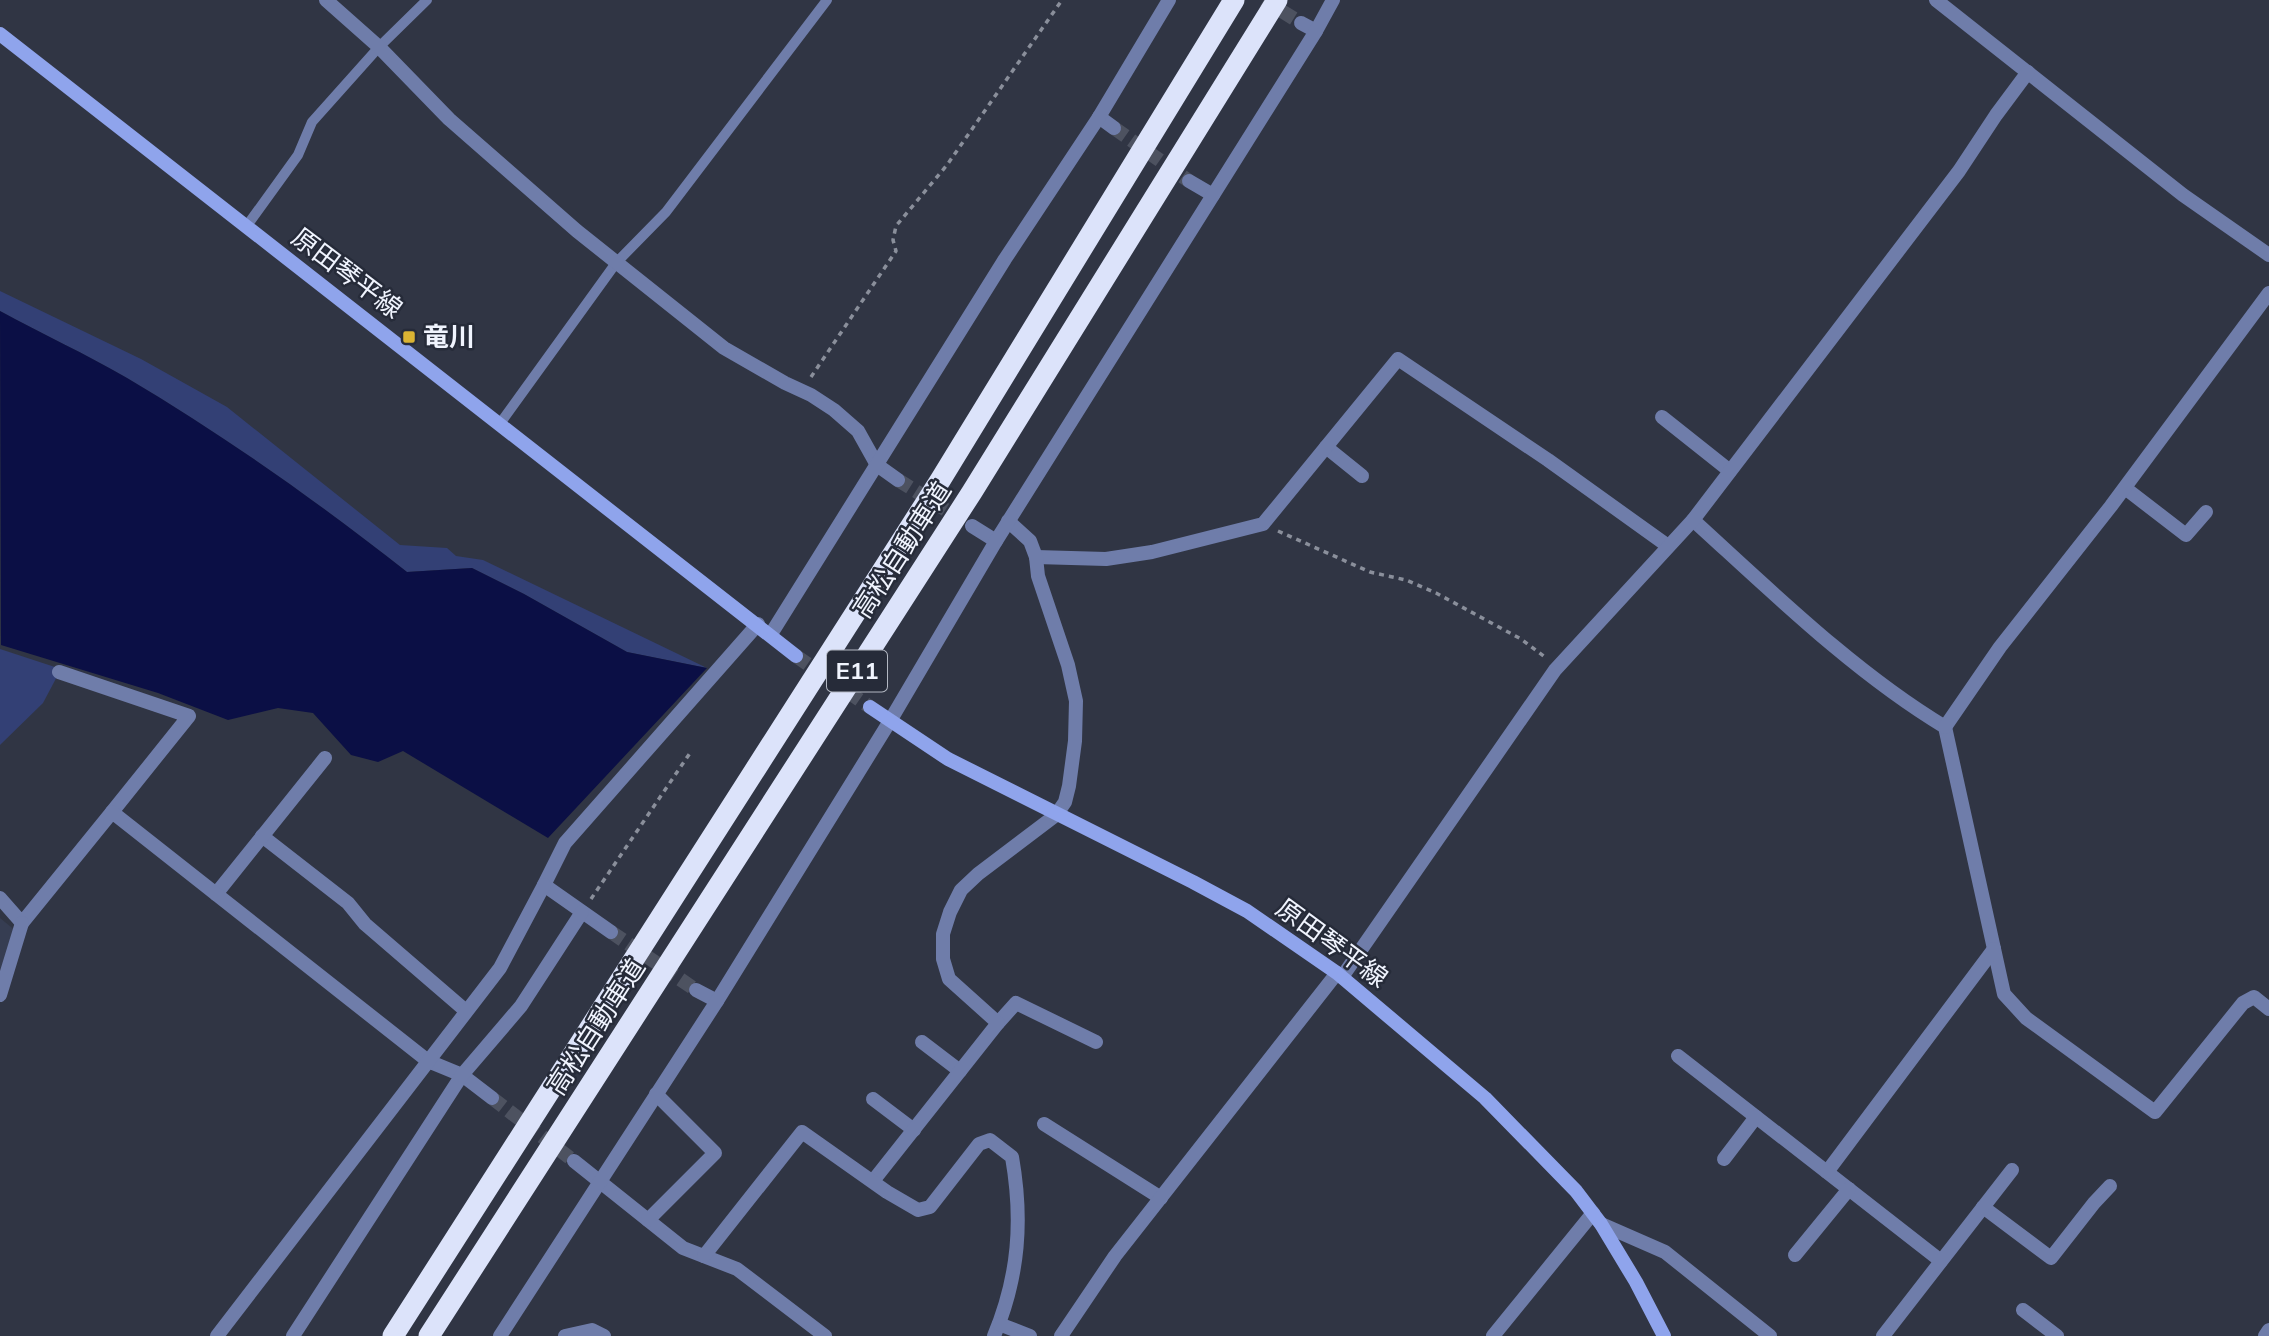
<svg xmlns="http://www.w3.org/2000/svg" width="2269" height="1336" font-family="Mulish,'Noto Sans JP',sans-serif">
  <rect width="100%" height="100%" fill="#303544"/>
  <path fill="#363d52" d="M 0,918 L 22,936 L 0,988 Z"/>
  <g fill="#334075">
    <path d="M 0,291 L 141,359 L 227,407 L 400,545 L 447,548 L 456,556 L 483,560 L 707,668 L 627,652 L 524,594 L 472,568 L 407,572 C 318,502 225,436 127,378 C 86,354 42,334 0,311 Z"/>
    <path d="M 0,649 L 61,669 L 43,703 L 0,745 Z"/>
  </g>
  <path fill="#0b0f45" d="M 0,311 C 42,334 86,354 127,378 C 225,436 318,502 407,572 L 472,568 L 524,594 L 627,652 L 707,668 L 548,838 L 403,751 L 378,762 L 351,755 L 313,713 L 278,708 L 228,720 L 158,693 L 1,645 Z"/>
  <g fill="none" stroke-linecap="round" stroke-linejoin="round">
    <g stroke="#4d5260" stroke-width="14" stroke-dasharray="14 7" stroke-linecap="butt">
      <path d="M 1264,0 L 1301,23"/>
      <path d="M 1114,128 L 1189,181"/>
      <path d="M 898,480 L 962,520"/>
      <path d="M 611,932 L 696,990"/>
      <path d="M 492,1098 L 574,1161"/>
    </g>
    <path stroke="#4d5260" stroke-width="14" stroke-dasharray="14 7" stroke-linecap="butt" d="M 796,656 L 870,707"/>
    <g stroke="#8a8f9b" stroke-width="3.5" stroke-dasharray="5 5" stroke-linecap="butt">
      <path d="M 811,377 L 896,251 L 893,240 L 896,226 L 947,165 L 1062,0"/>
      <path d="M 1278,531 L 1370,572 L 1406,580 L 1436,593 L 1521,639 L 1545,657"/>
      <path d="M 591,899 L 690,753"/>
    </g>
    <g stroke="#6f7daa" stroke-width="10">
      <path d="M 246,227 L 298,155 L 312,122 L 379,47 L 427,0"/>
      <path d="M 499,425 L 616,263 L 666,212 L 827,0"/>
    </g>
    <g stroke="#6f7daa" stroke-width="14">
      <path d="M 326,0 L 379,47 L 449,119 L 577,231 L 724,348 L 785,383 L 811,395 L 834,410 L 858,431 L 877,465 L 898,480"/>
      <path d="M 1936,0 L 2183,195 L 2269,255"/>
      <path d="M 1301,23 L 1316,31"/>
      <path d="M 1099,117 L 1114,128"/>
      <path d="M 1189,181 L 1213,195"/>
      <path d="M 1662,417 L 1730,471"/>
      <path d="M 1326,447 L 1362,476"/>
      <path d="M 2125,488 L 2186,535 L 2206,512"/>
      <path d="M 1693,520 C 1771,591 1855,673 1945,727 L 2004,994 L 2026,1018 L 2155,1112 L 2243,1003 L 2254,997 L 2269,1009"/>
      <path d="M 972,526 L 996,541"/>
      <path d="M 1036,557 L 1106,559 L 1152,552 L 1263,524 L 1398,359 L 1548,460 L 1668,546"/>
      <path d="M 771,634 L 1005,259 L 1099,117 L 1169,0"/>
      <path d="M 59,672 L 189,716 L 112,812"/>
      <path d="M 1945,727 L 2000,647 L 2111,506 L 2269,293"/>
      <path d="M 262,836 L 348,903 L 365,924 L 466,1011"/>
      <path d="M 216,894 L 325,758"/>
      <path d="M 0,898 L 22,923 L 112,812 L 428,1061 L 462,1075 L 492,1098"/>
      <path d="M 611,932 L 544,885 L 565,843 L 758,624"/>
      <path d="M 1342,977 L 1555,670 L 1693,520 L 1959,171 L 1996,115 L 2028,72"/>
      <path d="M 696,990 L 717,1001"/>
      <path d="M 0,995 L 22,923"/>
      <path d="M 998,1023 L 1016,1003 L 1096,1042"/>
      <path d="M 922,1042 L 960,1071"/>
      <path d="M 1678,1056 L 1941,1261"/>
      <path d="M 873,1099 L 914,1130"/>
      <path d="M 1044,1124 L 1161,1198"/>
      <path d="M 1724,1159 L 1756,1117"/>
      <path d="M 574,1161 L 683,1248 L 737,1269 L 825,1336"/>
      <path d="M 1827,1172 L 1994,949"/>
      <path d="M 873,1181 L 998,1023 L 949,979 L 943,959 L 943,934 L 950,912 L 961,890 L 978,874 L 1056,815 L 1065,802 L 1069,786 L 1075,741 L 1076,701 L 1068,665 L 1038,576 L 1036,557 L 1030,541 L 1008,521"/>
      <path d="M 1983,1207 L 2051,1258 L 2094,1203 L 2110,1186"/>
      <path d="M 648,1220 L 715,1153 L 656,1094"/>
      <path d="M 1601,1224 L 1665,1252 L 1770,1336"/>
      <path d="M 1795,1255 L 1849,1189"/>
      <path d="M 704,1256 L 802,1132 L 887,1192 L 918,1210 L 930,1207 L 979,1144 L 990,1140 L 1012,1157 C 1023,1220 1019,1276 994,1336"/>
      <path d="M 2023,1310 L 2057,1336"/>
      <path d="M 999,1324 L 1030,1336"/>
      <path d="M 217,1336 L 500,968 L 544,885"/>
      <path d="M 293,1336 L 462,1075 L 521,1006 L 582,912"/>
      <path d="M 500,1336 L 717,1001 L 890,721 L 996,541 L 1316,31 L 1333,0"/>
      <path d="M 565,1336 L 592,1330 L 604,1336"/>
      <path d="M 1061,1336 L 1115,1256 L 1337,973"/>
      <path d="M 1493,1336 L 1593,1213"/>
      <path d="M 1883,1336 L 2012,1170"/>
      <path d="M 2265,1336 L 2269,1330"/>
    </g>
    <g stroke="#8fa4ec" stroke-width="14">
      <path d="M 0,34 L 796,656"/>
      <path d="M 870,707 L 948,759 L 1193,882 L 1247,911 L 1337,973 L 1485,1098 L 1576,1191 L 1601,1224 L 1636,1282 L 1664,1336"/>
    </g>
    <g stroke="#dce3fa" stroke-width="21">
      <path d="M 393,1336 L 941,479 L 1234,0"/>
      <path d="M 429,1336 L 972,492 L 1277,0"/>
    </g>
  </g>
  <rect fill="#dab333" stroke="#262b39" stroke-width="2.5" x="402" y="330" width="14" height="14" rx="3.5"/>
  <g text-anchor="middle" stroke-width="5" stroke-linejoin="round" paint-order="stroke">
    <rect fill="#262b39" stroke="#b3b8c3" stroke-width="2" x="827" y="650.5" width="60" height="41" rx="5"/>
    <g font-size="24" font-weight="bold" fill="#f0f4fe">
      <text x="857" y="679">E11</text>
    </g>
    <g font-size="26" fill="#f0f4fe" stroke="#262b39">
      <text transform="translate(347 273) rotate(37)" y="9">原田琴平線</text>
      <text transform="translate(902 550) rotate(-57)" y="9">高松自動車道</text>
      <text transform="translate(1332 943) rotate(36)" y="9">原田琴平線</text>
      <text transform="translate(596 1027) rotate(-57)" y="9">高松自動車道</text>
    </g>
    <g font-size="26" font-weight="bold" fill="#f0f4fe" stroke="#262b39" text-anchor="start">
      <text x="423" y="346">竜川</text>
    </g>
  </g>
</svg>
